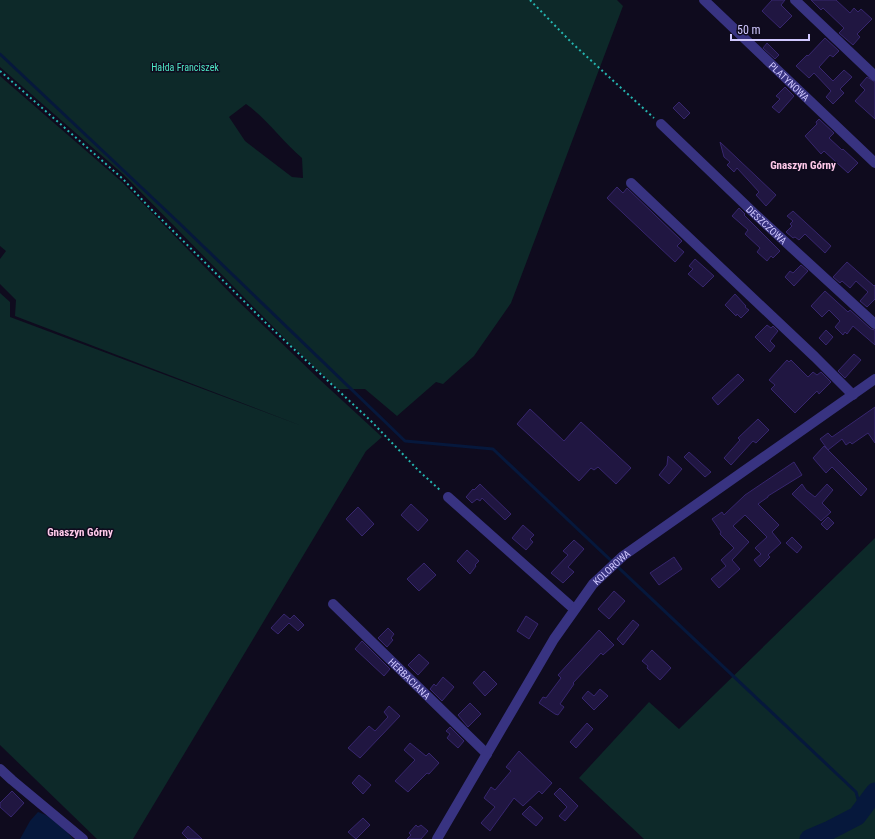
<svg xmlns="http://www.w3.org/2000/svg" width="875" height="839" font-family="'Roboto Condensed',sans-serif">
  <rect width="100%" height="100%" fill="#0f0b1e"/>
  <g fill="#0d2929" fill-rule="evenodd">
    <path d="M 0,0 L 617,0 L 623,6 L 511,303 L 474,356 L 443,384 L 436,382 L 397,416 L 365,389 L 338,389 L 289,343 L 124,175 L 0,67 ZM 246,104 C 267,119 282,141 302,158 L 303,178 L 292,177 L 245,141 L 229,117 Z"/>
    <path d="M 0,76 L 122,182 L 238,301 L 319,379 L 382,437 L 366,451 L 133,839 L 97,839 L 0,745 L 0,293 L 10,302 L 10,317 L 302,426 L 15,316 L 16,300 L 0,284 L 0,259 L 6,251 L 0,246 Z"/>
    <path d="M 875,538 L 875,839 L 644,839 L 579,778 L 649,702 L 679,729 Z"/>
  </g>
  <path fill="#06183c" d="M 38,812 C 50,815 66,830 73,839 L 20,839 L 30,821 Z"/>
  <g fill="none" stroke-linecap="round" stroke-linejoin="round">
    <path stroke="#06183c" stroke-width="3" d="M 0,54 L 177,221 L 405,441 L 493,449 L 856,792 L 861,810"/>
    <path stroke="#06183c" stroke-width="19" d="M 809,839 L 830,830 L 857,816 L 875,792"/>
  </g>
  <g fill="#201641" stroke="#37266e">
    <path d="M 772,0 L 785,0 L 781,5 L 792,16 L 780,28 L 762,11 Z"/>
    <path d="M 811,0 L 836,0 L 850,13 L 854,8 L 858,12 L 861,9 L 872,19 L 857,34 L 860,37 L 853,45 L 839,33 L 844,28 L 823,8 L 821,10 Z"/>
    <path d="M 825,38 L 839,51 L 833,57 L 830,55 L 819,67 L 833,81 L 844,70 L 852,77 L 840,89 L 844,93 L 833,104 L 826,97 L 831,91 L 814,73 L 809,78 L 796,66 L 807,55 L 808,56 Z"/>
    <path d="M 767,43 L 779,55 L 775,59 L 763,48 Z"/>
    <path d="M 867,77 L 875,82 L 875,119 L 855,101 L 865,90 L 860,85 Z"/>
    <path d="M 785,87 L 794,96 L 779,113 L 772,107 L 780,99 L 776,96 Z"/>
    <path d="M 679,102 L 690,113 L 684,119 L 673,108 Z"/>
    <path d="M 819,119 L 834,133 L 829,138 L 842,150 L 843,149 L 858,163 L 848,173 L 824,151 L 821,154 L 805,136 L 817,124 L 816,122 Z"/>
    <path d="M 720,142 L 776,195 L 766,206 L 756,195 L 759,192 L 749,181 L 737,168 L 734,172 L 727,165 L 730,162 L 724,157 Z"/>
    <path d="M 617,187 L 623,193 L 627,188 L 682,241 L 677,246 L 684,252 L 675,262 L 607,198 Z"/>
    <path d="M 739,208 L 745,214 L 744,215 L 780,251 L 773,258 L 771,256 L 767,261 L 757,252 L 760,248 L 745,234 L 748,230 L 732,216 Z"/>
    <path d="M 793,211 L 831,246 L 825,253 L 805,234 L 799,240 L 795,237 L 793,238 L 786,232 L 792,226 L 790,224 L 793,221 L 787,216 Z"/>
    <path d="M 695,259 L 714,276 L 703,287 L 688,274 L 693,269 L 689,266 Z"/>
    <path d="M 847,262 L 874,286 L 875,285 L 875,299 L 867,307 L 860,301 L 868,292 L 856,281 L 850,288 L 842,281 L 840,283 L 833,277 Z"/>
    <path d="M 801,265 L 808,271 L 794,286 L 785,277 L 790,271 L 793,273 Z"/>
    <path d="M 825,291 L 848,312 L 850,310 L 871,329 L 875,330 L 875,345 L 853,326 L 847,334 L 845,332 L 843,335 L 835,327 L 840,321 L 829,310 L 822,317 L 811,306 Z"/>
    <path d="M 735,294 L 746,306 L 745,307 L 749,310 L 741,318 L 737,314 L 736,316 L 725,305 Z"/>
    <path d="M 767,325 L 771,328 L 773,326 L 778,331 L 770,341 L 775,346 L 770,352 L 755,337 Z"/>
    <path d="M 826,330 L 833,337 L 826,345 L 819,338 Z"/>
    <path d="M 854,354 L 861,360 L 845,378 L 838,371 Z"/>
    <path d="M 787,360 L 789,362 L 791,360 L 808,377 L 813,372 L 817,375 L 821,372 L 831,382 L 819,394 L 817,391 L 795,413 L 771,389 L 775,385 L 769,380 Z"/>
    <path d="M 738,374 L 744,380 L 718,405 L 712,398 Z"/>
    <path d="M 875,407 L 875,443 L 868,433 L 852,444 L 850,442 L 846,445 L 842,439 L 828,450 L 820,439 L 828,433 L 832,437 Z"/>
    <path d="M 530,409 L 564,441 L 581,422 L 631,468 L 616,484 L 598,467 L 594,470 L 591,468 L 579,481 L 517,424 Z"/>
    <path d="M 758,419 L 769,430 L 756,443 L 753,441 L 731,465 L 724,458 L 740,440 L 738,438 Z"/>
    <path d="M 824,446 L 867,489 L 861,496 L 832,467 L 826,473 L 813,458 Z"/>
    <path d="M 689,452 L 711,472 L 705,477 L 684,457 Z"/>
    <path d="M 668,456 L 682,469 L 669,484 L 659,475 L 667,465 Z"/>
    <path d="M 794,462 L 802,475 L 768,496 L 768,497 L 758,504 L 779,525 L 772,532 L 781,543 L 768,555 L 770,557 L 760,567 L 754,560 L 761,554 L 755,548 L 767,537 L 745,515 L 733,526 L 749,542 L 732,560 L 740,569 L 719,588 L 711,579 L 726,566 L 721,560 L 734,548 L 720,534 L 721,532 L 712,519 L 722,512 L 724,515 L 745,495 Z"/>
    <path d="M 480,484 L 511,514 L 505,520 L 482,498 L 480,501 L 477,499 L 472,503 L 466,497 L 473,489 L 474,490 Z"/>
    <path d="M 802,484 L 806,490 L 815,497 L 827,484 L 833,490 L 822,503 L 831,512 L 821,521 L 792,494 Z"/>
    <path d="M 411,504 L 428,520 L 418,531 L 401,515 Z"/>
    <path d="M 358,507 L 374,524 L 362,536 L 346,519 Z"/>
    <path d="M 828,517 L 834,523 L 827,530 L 821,524 Z"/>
    <path d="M 523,525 L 534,535 L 530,539 L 533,542 L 526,550 L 512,538 Z"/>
    <path d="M 792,537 L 802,547 L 797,553 L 786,543 Z"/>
    <path d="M 574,540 L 584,549 L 568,567 L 574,572 L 563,583 L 551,573 L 568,555 L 563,551 Z"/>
    <path d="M 467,550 L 479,561 L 475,565 L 476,566 L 470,574 L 457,561 Z"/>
    <path d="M 674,557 L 682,569 L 659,585 L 650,573 Z"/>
    <path d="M 424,563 L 436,575 L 419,591 L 407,579 Z"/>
    <path d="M 614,591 L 625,601 L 609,619 L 598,609 Z"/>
    <path d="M 284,614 L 290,619 L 294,615 L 304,625 L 298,631 L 289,623 L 278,634 L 271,628 Z"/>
    <path d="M 526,616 L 538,624 L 529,639 L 517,631 Z"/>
    <path d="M 633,620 L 639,625 L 623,645 L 617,639 Z"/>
    <path d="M 388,628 L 394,634 L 391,638 L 393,640 L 387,647 L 378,638 Z"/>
    <path d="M 599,630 L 614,645 L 603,655 L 601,653 L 573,683 L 574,684 L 560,704 L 564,707 L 558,715 L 555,714 L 539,703 L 543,697 L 546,698 L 561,678 L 558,675 Z"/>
    <path d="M 362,641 L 390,669 L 384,676 L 355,649 Z"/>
    <path d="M 652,650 L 671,668 L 660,680 L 647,668 L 648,666 L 642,661 Z"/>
    <path d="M 419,654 L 429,663 L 418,675 L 408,665 Z"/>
    <path d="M 484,671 L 497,684 L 485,696 L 473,683 Z"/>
    <path d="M 443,677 L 454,687 L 442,701 L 430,689 L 434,684 L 436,686 Z"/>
    <path d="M 600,689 L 608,696 L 594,710 L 582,698 L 588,691 L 594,696 Z"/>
    <path d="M 470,703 L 481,714 L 468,727 L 458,715 Z"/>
    <path d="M 389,706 L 400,716 L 360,758 L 348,748 L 369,726 L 375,731 L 388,717 L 384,712 Z"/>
    <path d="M 587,723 L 593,729 L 576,748 L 570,742 Z"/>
    <path d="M 450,727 L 464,741 L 458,748 L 447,738 L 450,734 L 446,731 Z"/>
    <path d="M 410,743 L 426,756 L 429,753 L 439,763 L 429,774 L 427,773 L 408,792 L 395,781 L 415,760 L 404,750 Z"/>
    <path d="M 519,751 L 552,783 L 542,794 L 539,791 L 523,806 L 514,798 L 490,831 L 481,823 L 495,807 L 484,798 L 491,787 L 495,790 L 511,771 L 506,767 Z"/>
    <path d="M 359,775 L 371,785 L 363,794 L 352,783 Z"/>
    <path d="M 560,788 L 578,806 L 565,821 L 559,816 L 567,807 L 554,794 Z"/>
    <path d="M 12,791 L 24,803 L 11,817 L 0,807 L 0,803 Z"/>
    <path d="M 530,806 L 543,818 L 536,826 L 522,814 Z"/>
    <path d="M 363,818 L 370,825 L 356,839 L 348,832 Z"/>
    <path d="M 416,825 L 418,827 L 421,825 L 428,831 L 421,839 L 407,839 L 411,835 L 409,833 Z"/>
    <path d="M 188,826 L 202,839 L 188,839 L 182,833 Z"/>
  </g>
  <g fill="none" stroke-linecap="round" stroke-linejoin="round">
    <g stroke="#25b6b1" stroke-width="2" stroke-dasharray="2 3" stroke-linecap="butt">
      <path d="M 530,0 L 573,44 L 654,118"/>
      <path d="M 0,71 L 123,179 L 148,206 L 268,325 L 371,421 L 419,471 L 441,491"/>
    </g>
    <g stroke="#383381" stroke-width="10">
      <path id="s1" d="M 704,0 L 875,163"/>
      <path d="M 795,0 L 875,76"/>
      <path id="s2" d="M 661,124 L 755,214 L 875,324"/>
      <path d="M 631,183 L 815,357 L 853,395"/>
      <path d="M 448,497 L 574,609"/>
      <path id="s3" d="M 333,604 L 487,754"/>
      <path d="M 0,769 L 12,780 L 83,839"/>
      <path id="s4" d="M 437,839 L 554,639 L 593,584 L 623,556 L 875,379"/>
    </g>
  </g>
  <g text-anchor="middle" stroke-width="3" stroke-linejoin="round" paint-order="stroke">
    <g font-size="10" fill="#4ee6c4" stroke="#0f0b1e">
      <text x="185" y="71">Hałda Franciszek</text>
    </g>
    <g font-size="10" fill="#d0c8ff" stroke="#0f0b1e">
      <text dy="4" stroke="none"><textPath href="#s1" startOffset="118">PLATYNOWA</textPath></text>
      <text dy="4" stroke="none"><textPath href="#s2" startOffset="146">DESZCZOWA</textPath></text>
      <text dy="4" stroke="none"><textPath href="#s4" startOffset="324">KOLOROWA</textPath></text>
      <text dy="4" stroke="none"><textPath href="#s3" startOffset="107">HERBACIANA</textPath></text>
    </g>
    <g font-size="11" font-weight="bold" fill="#ffcaea" stroke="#0f0b1e">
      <text x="803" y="169">Gnaszyn Górny</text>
      <text x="80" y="536">Gnaszyn Górny</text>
    </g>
  </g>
  <path d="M731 34v6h78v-6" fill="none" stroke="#d0c8ff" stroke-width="2"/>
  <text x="737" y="34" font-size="12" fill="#d0c8ff" stroke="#0f0b1e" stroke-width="3" paint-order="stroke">50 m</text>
</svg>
